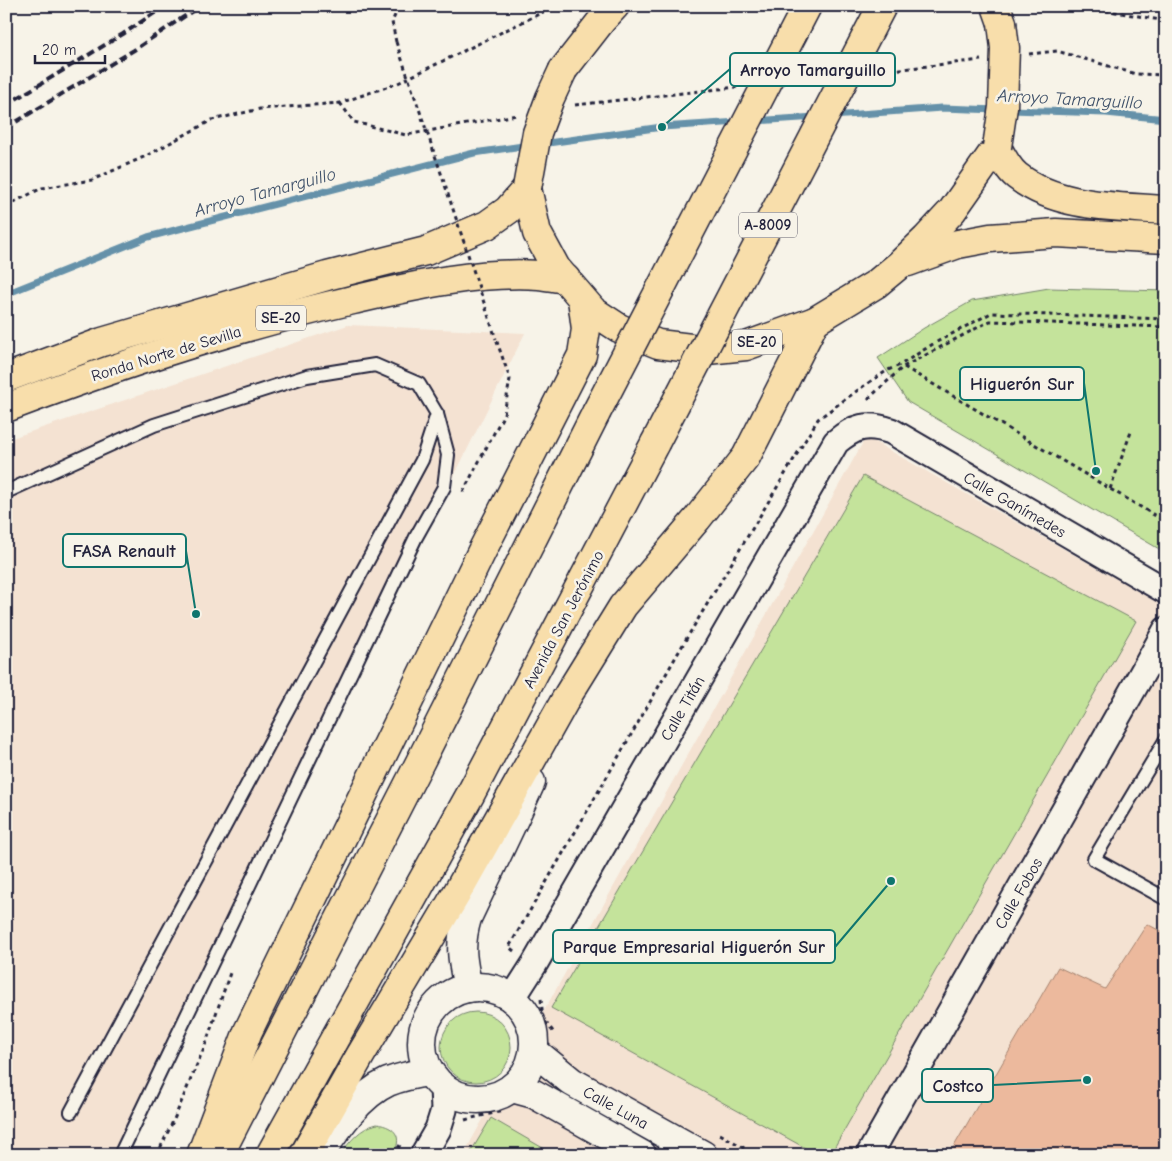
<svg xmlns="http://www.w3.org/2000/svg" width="1172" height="1161" font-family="'Comic Neue',sans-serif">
  <rect width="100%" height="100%" fill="#f7f3e8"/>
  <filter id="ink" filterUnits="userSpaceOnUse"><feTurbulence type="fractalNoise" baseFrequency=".02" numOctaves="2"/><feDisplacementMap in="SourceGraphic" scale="10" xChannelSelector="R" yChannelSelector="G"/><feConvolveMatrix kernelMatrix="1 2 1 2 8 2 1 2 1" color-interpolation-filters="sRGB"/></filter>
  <g filter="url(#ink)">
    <g fill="#f4e2d2">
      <path d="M 348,325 L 525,333 L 300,787 L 126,1155 L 6,1155 L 6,440 Z"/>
      <path d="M 866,437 L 1166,607 L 1166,1155 L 463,1155 Z"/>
    </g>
    <g fill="#c4e39b" stroke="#73826b">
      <path d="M 1049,288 L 1166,291 L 1166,553 L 908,402 L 878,358 L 924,328 L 972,301 Z"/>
      <path d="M 863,476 L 1136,621 L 830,1155 L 818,1155 L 551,1008 Z"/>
      <circle cx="476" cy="1047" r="35"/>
      <path d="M 491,1118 L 555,1155 L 469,1155 Z"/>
      <path d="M 377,1124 C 396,1127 403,1137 393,1155 L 340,1155 C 350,1141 360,1128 377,1124 Z"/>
    </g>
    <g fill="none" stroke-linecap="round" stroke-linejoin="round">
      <g stroke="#6591a9" stroke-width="7">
        <path d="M 1009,110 L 1106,113 L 1166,119"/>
        <path d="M 832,116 L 942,108 L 998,110"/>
        <path d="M 754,121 L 816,117"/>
        <path d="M 541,144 L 662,127 L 739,122"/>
        <path d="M 6,294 L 148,237 L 474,153 L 530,145"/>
      </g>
    </g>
    <path fill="#ecb99d" stroke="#a5826e" d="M 1147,924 L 1166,934 L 1166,1155 L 949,1155 L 1058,967 L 1105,989 Z"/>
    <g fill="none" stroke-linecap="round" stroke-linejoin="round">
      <defs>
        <g id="service">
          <path d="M 6,492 L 154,425 L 307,376 L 375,365 L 419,384 L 437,414 L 422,460 L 71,1112"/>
          <path d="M 1148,663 L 1166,673"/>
          <path d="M 1166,739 L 1094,859 L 1166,899"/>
          <path d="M 120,1155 L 416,537 L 444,487 L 448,455 L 437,414"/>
        </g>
        <g id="minor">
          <path d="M 512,999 L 535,963 L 836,442 C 855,426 867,423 891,431 L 1166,591"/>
          <path d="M 423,1155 L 438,1129 L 444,1110 L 443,1088"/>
          <path d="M 869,1155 L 1148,663 L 1166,630"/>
        </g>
        <g id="tertiary">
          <circle cx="478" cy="1043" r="56"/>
          <path d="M 468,988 C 462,960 459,945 467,918 L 515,817 L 531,782"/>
          <path d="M 534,1051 L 572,1082 L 703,1155"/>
          <path d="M 512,1088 L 534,1094 L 642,1155"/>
          <path d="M 319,1155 C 336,1130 359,1095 388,1082 C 401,1077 415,1074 429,1072"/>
        </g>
        <g id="primary">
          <path d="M 201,1155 L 248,1031 L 482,551 L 582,355 L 586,329 L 582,299"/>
          <path d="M 219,1155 L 419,764 L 596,413"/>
          <path d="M 270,1155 L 470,795 L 655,443"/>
          <path d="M 304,1155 L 360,1056 L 457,893 L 568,695 L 623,606 L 697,519 L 746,457 L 815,321"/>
        </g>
        <g id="trunk">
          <path d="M 996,6 L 1002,23"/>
          <path d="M 563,70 L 602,20 L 615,6"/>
          <path d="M 527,188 L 537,233 L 556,268 L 593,311 L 619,328 L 658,344 L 707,350 L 746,346 L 815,321 L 876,284 L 899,265 L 926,239 L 952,211 L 997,147 C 1002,157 1008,169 1017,176 C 1058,208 1116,206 1166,210"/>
          <path d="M 908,262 L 958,244 L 990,238 L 1056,233 L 1166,239"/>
          <path d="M 6,378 L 102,342 L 327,276 L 426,251 L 487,225 L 508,210 L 527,188"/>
          <path d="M 6,408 C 119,365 235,327 353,300 C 414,286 476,271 539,275 C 548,276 557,278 566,279"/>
        </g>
      </defs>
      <use href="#service" stroke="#22223b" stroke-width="16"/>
      <use href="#minor" stroke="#22223b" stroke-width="29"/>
      <use href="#tertiary" stroke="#22223b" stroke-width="31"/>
      <use href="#primary" stroke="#22223b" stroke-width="31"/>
      <use href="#trunk" stroke="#22223b" stroke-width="31"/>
      <g stroke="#22223b" stroke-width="3" stroke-dasharray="4 4" stroke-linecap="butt">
        <path d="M 1082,6 L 1166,21"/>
        <path d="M 396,42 L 392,22 L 399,6"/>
        <path d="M 1029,54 L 1057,51 L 1136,74 L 1166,75"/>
        <path d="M 875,72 L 981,60"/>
        <path d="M 796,81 L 817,78"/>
        <path d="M 340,103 L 354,122 L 406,135 L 517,115"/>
        <path d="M 575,105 L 737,87"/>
        <path d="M 6,206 L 42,188 L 92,180 L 146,156 L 212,120 L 260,109 L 340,103 L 398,83 L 545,11 L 564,6"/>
        <path d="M 904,367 L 1166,522"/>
        <path d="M 868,399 L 903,367 L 990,321 L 1166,327"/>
        <path d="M 1110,489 L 1131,432"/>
        <path d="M 463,492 L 504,414 L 510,379 L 496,339"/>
        <path d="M 514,951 L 509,947 L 685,641 L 818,419 L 865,385 L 888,370 L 900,365 L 933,344 L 991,313 L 1166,319"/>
        <path d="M 541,999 L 543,1019 L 555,1034"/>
        <path d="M 465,1120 L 472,1118 L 503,1111"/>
        <path d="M 720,1134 L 756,1155"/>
        <path d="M 157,1155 L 175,1117 L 206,1043 L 231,970"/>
        <path d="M 394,1155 L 400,1145"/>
      </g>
      <use href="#service" stroke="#f7f3e8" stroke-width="12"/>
      <use href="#minor" stroke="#f7f3e8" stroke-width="25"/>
      <use href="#tertiary" stroke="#f7f3e8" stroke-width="28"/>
      <use href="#primary" stroke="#f8deab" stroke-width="28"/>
      <use href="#trunk" stroke="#f8deab" stroke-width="28"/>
      <g stroke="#22223b" stroke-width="4" stroke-dasharray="8 4" stroke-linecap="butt">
        <path d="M 6,105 L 123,34 L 165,6"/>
        <path d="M 6,128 L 134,50 L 200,6"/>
      </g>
      <defs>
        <g id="trunk-bridge">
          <path d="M 997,147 L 1003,107 L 1005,48 L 1002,23"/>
          <path d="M 527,188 L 537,133 L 550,98 L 563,70"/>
        </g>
        <g id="motorway-bridge">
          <path d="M 596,413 L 807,6"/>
          <path d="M 655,443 L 882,6"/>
        </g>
      </defs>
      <use href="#trunk-bridge" stroke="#22223b" stroke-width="31" stroke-linecap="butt"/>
      <use href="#motorway-bridge" stroke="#22223b" stroke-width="31" stroke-linecap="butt"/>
      <path stroke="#22223b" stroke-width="3" stroke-dasharray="4 4" stroke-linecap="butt" d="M 396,42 L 440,170 L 496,339"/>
      <use href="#trunk-bridge" stroke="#f8deab" stroke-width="28"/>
      <use href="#motorway-bridge" stroke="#f8deab" stroke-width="28"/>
    </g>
  </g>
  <g text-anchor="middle" stroke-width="5" stroke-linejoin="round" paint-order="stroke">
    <g fill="#f7f3e8" stroke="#62616f" stroke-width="1">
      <rect x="739" y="212.5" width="58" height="25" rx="4"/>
      <rect x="256" y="305.5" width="50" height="25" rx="4"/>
      <rect x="732" y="329.5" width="50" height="25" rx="4"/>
    </g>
    <g font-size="15" font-weight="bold" fill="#22223b">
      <text x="768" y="230">A-8009</text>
      <text x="281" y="323">SE-20</text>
      <text x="757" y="347">SE-20</text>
    </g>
    <g font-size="16" fill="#22223b" stroke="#f7f3e8">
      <text transform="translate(166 353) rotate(-17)" y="6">Ronda Norte de Sevilla</text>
      <text transform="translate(1015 504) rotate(30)" y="6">Calle Ganímedes</text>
      <text transform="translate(563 619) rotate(-62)" y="6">Avenida San Jerónimo</text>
      <text transform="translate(682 708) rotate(-60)" y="6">Calle Titán</text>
      <text transform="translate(1018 893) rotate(-60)" y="6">Calle Fobos</text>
      <text transform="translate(616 1107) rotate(29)" y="6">Calle Luna</text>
    </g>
    <g font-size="18" font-style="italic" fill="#3e5069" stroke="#f7f3e8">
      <text transform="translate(1070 99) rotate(3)" y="6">Arroyo Tamarguillo</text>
      <text transform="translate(265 192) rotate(-15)" y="6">Arroyo Tamarguillo</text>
    </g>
  </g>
  <path fill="none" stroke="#0f766e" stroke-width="2" d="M662 127L730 69M1096 471L1084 383M196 614L186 551M891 881L835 947M1087 1080L993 1085"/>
  <g fill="#0f766e" stroke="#f7f3e8" stroke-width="2">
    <circle cx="662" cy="127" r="5"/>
    <circle cx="1096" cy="471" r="5"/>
    <circle cx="196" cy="614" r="5"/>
    <circle cx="891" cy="881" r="5"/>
    <circle cx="1087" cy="1080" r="5"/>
  </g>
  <g fill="#f7f3e8" stroke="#0f766e" stroke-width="2">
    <rect x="730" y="53" width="165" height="33" rx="5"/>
    <rect x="960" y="367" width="124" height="33" rx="5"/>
    <rect x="63" y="534" width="123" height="33" rx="5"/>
    <rect x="553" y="930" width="282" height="33" rx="5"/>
    <rect x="922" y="1069" width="71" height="33" rx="5"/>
  </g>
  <g font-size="18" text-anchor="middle" font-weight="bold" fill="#22223b">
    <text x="813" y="76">Arroyo Tamarguillo</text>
    <text x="1022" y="390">Higuerón Sur</text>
    <text x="124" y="557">FASA Renault</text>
    <text x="694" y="953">Parque Empresarial Higuerón Sur</text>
    <text x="958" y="1092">Costco</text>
  </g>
  <rect width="1172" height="1161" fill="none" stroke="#f7f3e8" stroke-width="25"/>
  <rect x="12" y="12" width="1147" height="1136" fill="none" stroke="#22223b" stroke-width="2" filter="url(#ink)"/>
  <path d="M35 55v8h70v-8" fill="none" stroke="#22223b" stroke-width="2.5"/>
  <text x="42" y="55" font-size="15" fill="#22223b" stroke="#f7f3e8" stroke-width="4" paint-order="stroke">20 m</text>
</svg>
